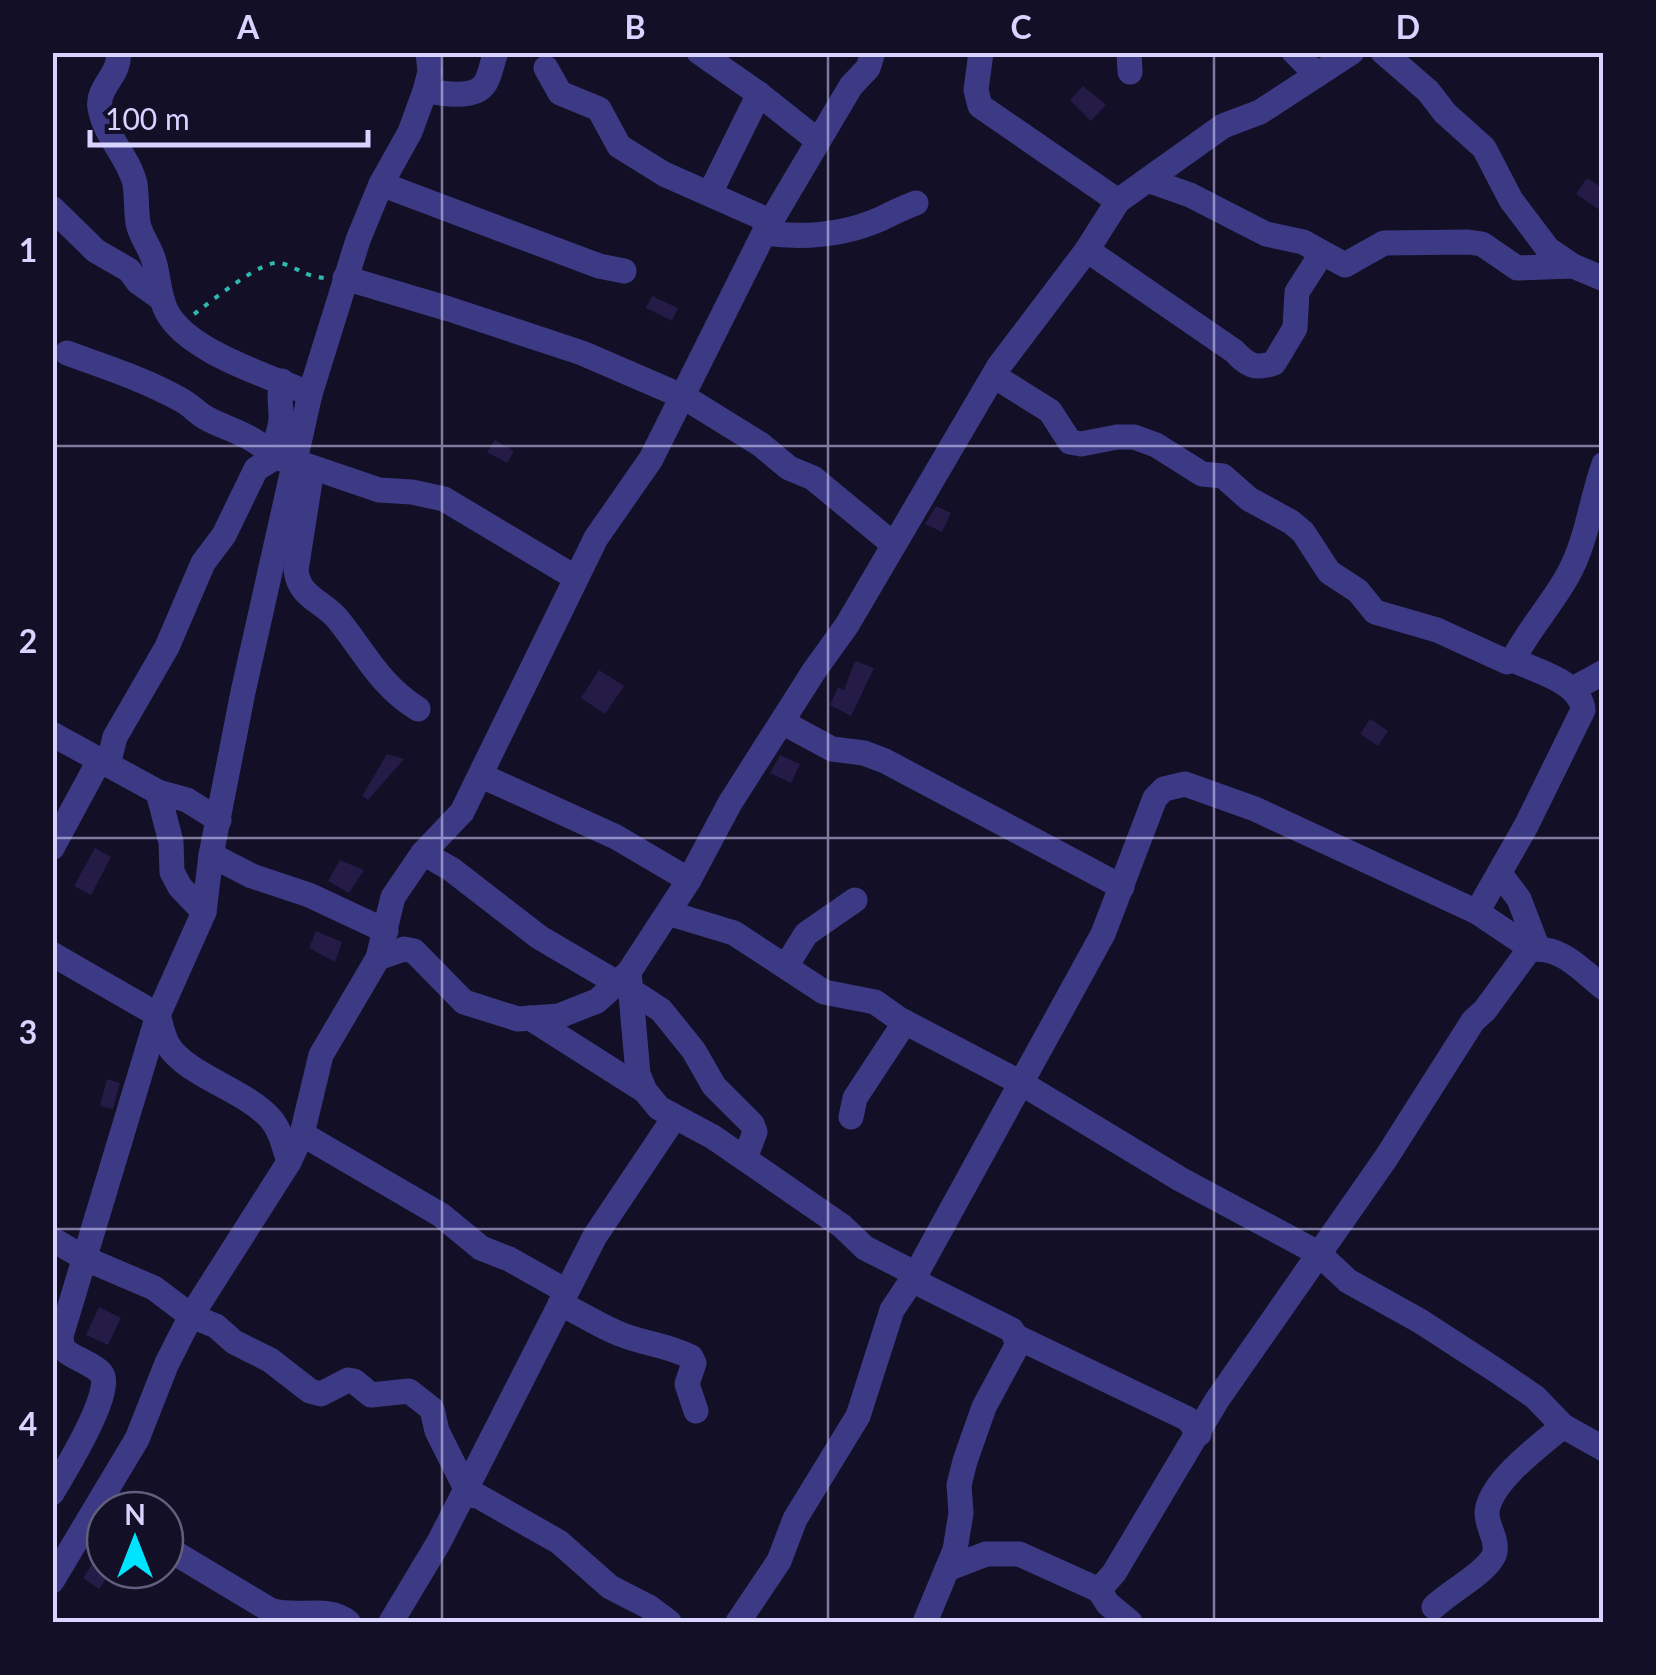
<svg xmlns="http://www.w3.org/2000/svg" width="1656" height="1675" font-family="Lato,sans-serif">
  <rect width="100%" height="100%" fill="#130f26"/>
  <g fill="#241b47">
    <path d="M 1083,86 L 1106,105 L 1091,121 L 1070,100 Z"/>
    <path d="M 1587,178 L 1604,189 L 1604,213 L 1576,194 Z"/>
    <path d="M 652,296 L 678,308 L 672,321 L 646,308 Z"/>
    <path d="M 495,440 L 514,451 L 507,463 L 487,452 Z"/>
    <path d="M 936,506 L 951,513 L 942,532 L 925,524 Z"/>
    <path d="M 855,661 L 874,668 L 851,716 L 830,705 L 838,687 L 844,690 Z"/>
    <path d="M 599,670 L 624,686 L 605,714 L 581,698 Z"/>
    <path d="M 1370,719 L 1388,731 L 1378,746 L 1360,734 Z"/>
    <path d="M 387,754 L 404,759 L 368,800 L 362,796 Z"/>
    <path d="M 780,755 L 800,764 L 791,783 L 770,773 Z"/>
    <path d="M 95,848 L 111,857 L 91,895 L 74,886 Z"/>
    <path d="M 340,860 L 364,870 L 349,893 L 328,881 Z"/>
    <path d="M 316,931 L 342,942 L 335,962 L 309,948 Z"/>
    <path d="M 107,1079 L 120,1083 L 113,1109 L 100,1106 Z"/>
    <path d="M 99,1307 L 121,1318 L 108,1345 L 86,1335 Z"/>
    <path d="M 105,1545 L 105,1570 L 112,1570 L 99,1589 L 83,1578 Z"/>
  </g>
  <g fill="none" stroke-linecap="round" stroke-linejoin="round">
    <path stroke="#2fb8b0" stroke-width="4" stroke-dasharray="5 8" stroke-linecap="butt" d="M 194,314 C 211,302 263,258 281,263 C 299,268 303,276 325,278"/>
    <g stroke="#3d3a85" stroke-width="25">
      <path d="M 118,52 C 122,74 96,87 100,108 C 105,137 129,157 135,184 C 137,197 136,210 138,223 C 140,235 149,246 153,258 C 159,275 158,294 166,310 C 186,352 270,376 310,394"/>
      <path d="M 699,52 L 759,94 L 817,140"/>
      <path d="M 981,52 L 976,90 L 980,106 L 1118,201"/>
      <path d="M 1129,52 L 1130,72"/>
      <path d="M 1294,52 L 1317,75"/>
      <path d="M 1383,52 L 1428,91 L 1445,113 L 1484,148 L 1511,200 L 1548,249 L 1573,266 L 1604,279"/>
      <path d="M 546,68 L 560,93 L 599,109 L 619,146 L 664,174 L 772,222"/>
      <path d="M 425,91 C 441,93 472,100 484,85 C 490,78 492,62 496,52"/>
      <path d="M 1150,181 L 1190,195 L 1266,234 L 1303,242 L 1345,265 L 1384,243 L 1468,242 L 1482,244 L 1517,268 L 1573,266"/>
      <path d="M 381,184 L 599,266 L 624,271"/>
      <path d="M 710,193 L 759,94"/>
      <path d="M 52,208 L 96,251 L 129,270 L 138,282 L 162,299"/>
      <path d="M 764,233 C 802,238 843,235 878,220 C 891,214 902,208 916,203"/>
      <path d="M 1087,250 L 1234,351 C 1247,365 1255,370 1274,363 L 1295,328 L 1297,292 L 1322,253"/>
      <path d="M 345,278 L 449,309 L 582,353 L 684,397 L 760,444 L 789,468 L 813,478 L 893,544"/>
      <path d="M 67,353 C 106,367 146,380 183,401 C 192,406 198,414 208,419 C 233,432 255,435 274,458"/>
      <path d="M 994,376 L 1050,411 L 1070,442 L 1081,444 L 1117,437 L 1134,437 L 1156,445 L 1202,474 L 1223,476 L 1249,499 L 1291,522 L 1303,532 L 1329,572 L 1358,591 L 1375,612 L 1437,630 L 1507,662 L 1513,660 C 1528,630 1552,604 1568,575 C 1587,541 1591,500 1604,464"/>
      <path d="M 274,458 C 272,442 282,431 281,416 C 281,402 278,395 282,381"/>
      <path d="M 312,469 L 296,570 C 299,599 325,601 340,622 C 367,656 380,685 418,709"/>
      <path d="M 1573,689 L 1604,672"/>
      <path d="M 782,722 L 832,749 L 864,753 L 885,761 L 1122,887"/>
      <path d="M 52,734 L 158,792 L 187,800 L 219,820"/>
      <path d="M 108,765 L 115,737 L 167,647 L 203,563 L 224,535 L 256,469 L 274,458 L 294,461 L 379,490 L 412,492 L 444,499 L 576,578"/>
      <path d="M 482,776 L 616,837 L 689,880"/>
      <path d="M 158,792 L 171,842 L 172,872 L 180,887 L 204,912"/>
      <path d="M 52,848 L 99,761"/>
      <path d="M 423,853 L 451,869 L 539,937 L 617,983"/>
      <path d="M 211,855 L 252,876 L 309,895 L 386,931"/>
      <path d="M 1500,874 L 1519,899 L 1538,949"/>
      <path d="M 1477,912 L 1526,826 L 1583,710 C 1581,682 1536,671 1513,660"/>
      <path d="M 668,913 L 734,933 L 824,992 L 875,1002 L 899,1019 L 1021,1083 L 1180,1179 L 1318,1253 L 1348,1281 L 1420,1321 L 1494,1369 L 1535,1397 L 1563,1426 L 1604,1449"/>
      <path d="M 52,954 L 158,1015 C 161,1024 163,1036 168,1045 C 186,1075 245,1090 270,1118 C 281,1130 284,1147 289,1162"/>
      <path d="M 378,958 L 404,949 L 414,951 L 464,1002 L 518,1019 L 559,1016 L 597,1001 L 629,972 L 689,880 L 730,803 L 814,671 L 847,625 L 999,366 L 1087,250 L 1118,201 L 1223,126 L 1260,112 L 1352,52"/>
      <path d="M 786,966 L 806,934 L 855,900"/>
      <path d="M 629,972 L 638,1074 L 645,1091 L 659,1108 L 713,1137 L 842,1226 L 865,1248 L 916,1274"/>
      <path d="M 630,990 L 661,1010 L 694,1051 L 714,1086 L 752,1124 L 755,1132 L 745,1158"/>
      <path d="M 530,1018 L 645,1091"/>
      <path d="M 851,1117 L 855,1098 L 905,1022"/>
      <path d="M 302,1134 L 441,1215 L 481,1248 L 509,1259 L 566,1291"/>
      <path d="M 52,1239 L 86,1259 L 154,1288 L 191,1316 L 216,1326 L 234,1342 L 270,1360 L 310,1391 L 321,1394 L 348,1380 L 354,1381 L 371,1395 L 409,1391 L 432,1409 L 437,1431 L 466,1489"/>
      <path d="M 912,1280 L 1012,1330 L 1018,1344 L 984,1407 L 965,1461 L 959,1485 L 961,1513 L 955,1550 L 925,1622"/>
      <path d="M 560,1304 C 581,1313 599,1326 620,1334 C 644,1344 665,1344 691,1357 L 694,1363 L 687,1384 L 696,1411"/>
      <path d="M 1017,1337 L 1188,1419 L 1199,1434"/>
      <path d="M 52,1493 C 63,1474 116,1389 101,1373 C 91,1362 73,1359 62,1348 L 61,1336 L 158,1015 L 204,912 L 211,855 L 243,692 L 310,394 L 358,240 L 381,184 L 410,132 L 425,91 L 430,72 L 428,52"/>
      <path d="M 463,1495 L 478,1496 L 559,1542 L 610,1587 L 649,1607 L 669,1622"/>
      <path d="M 165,1547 L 270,1610 C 295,1619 329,1605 348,1622"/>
      <path d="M 947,1569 L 986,1554 L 1019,1554 L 1099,1590 L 1108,1604 L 1130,1622"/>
      <path d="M 52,1581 L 137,1439 L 167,1363 L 191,1316 L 289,1162 L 302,1134 L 321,1055 L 378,958 L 393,897 L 423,853 L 462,812 L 596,538 L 651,459 L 764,233 L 851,86 L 868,68 L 873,52"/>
      <path d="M 1099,1590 L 1114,1573 L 1217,1400 L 1386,1158 L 1473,1021 L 1485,1010 L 1529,950"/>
      <path d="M 1434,1607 C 1449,1592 1484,1574 1493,1557 C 1501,1543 1486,1527 1487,1512 C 1490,1481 1541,1445 1563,1426"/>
      <path d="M 391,1622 L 439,1542 L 595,1236 L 674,1118"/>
      <path d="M 738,1622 L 779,1561 L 795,1519 L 858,1416 L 892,1310 L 916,1274 L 1103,934 L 1155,798 L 1164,789 L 1185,784 L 1255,809 L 1477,912 L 1526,945 L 1529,950 C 1561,945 1580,969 1604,988"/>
    </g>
  </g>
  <path fill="none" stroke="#d9d4ff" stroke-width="2.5" stroke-opacity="0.55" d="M 442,52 L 442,1622M 828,52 L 828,1622M 1214,52 L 1214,1622M 52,446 L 1604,446M 52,838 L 1604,838M 52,1229 L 1604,1229"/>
  <rect width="1656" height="1675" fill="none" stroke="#130f26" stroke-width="110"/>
  <g transform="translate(135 1540)"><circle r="48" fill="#130f26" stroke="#625e7d" stroke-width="2.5"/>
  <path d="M0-8L18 38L0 25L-18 38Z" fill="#00e5ff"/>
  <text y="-15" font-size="28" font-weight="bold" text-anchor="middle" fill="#d9d4ff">N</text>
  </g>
  <path d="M90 130v15h278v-15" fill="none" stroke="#d9d4ff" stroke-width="5"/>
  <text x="105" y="130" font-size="30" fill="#d9d4ff" stroke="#130f26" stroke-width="8" paint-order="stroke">100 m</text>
  <rect x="55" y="55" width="1546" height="1565" fill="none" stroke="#d9d4ff" stroke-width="4"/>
  <g font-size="32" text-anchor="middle" font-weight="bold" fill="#d9d4ff">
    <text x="248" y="39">A</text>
    <text x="635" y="39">B</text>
    <text x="1021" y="39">C</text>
    <text x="1408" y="39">D</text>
    <text x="28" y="262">1</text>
    <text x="28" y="653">2</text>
    <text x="28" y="1044">3</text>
    <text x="28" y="1436">4</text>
  </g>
</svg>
